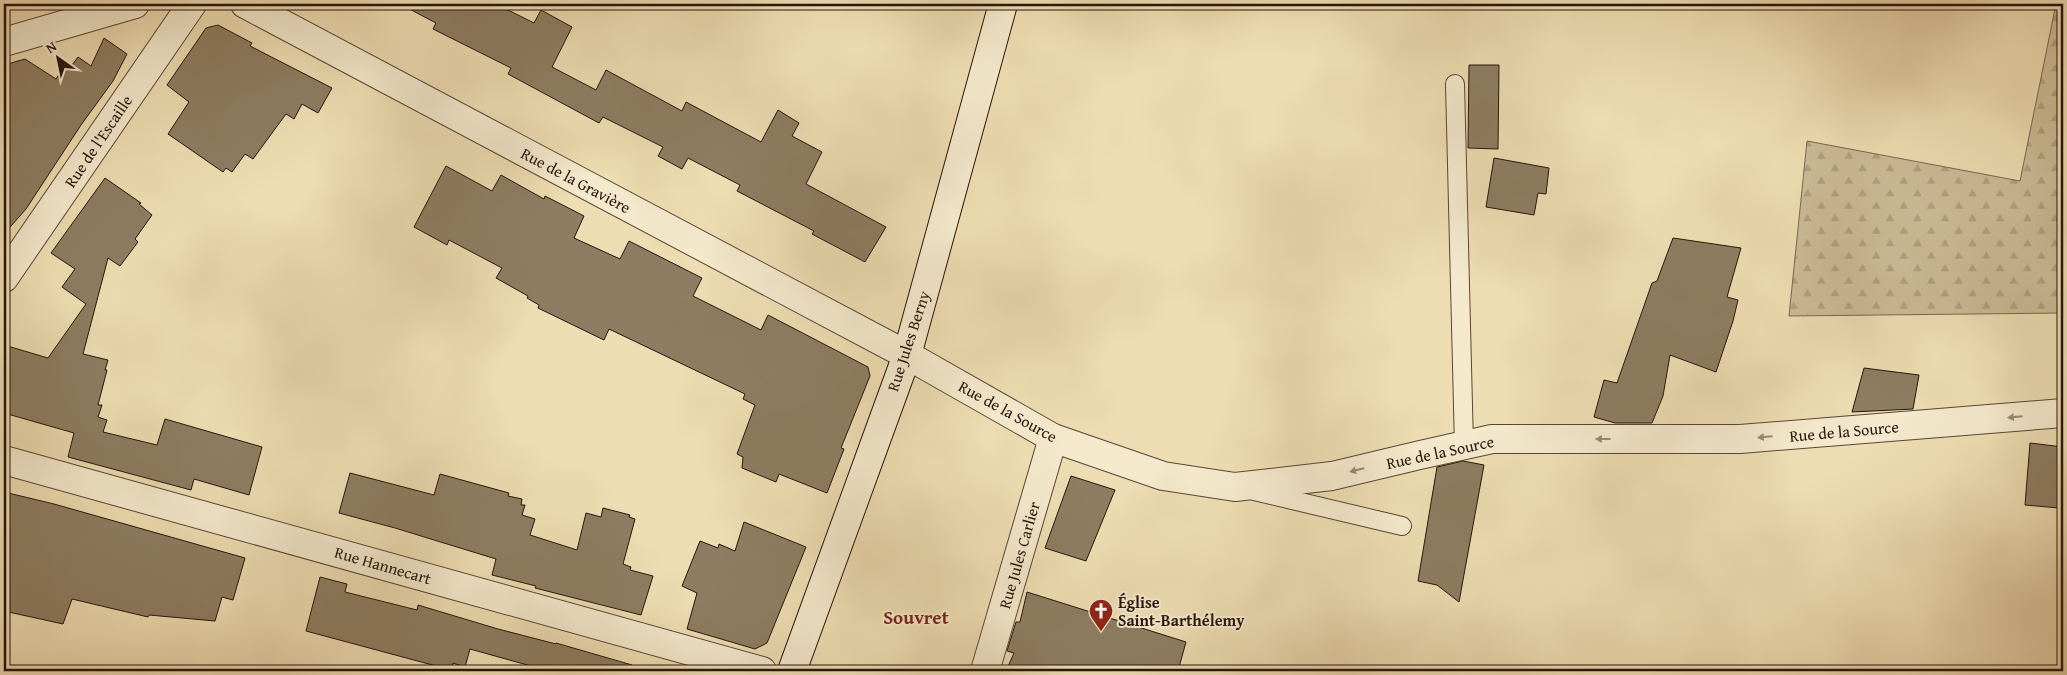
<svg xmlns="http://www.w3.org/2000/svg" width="2067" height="675" font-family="'Gentium Book Plus',serif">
  <defs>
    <pattern id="forest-firs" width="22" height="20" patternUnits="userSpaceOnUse" patternTransform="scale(1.25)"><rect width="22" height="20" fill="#ccbb96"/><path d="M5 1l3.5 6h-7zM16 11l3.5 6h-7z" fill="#afa080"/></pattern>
  </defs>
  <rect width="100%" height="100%" fill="#eeddb2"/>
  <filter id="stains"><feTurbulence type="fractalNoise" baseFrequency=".004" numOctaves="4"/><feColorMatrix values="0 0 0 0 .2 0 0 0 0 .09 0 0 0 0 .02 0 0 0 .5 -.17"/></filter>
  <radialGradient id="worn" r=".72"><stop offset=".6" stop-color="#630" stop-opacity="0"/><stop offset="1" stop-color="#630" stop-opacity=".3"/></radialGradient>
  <path fill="url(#forest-firs)" stroke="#796851" d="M 2056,4 L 2063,4 L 2063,313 L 1789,316 L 1807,141 L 2020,181 Z"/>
  <g fill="#8e7d62" stroke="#26140c">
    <path d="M 400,4 L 496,4 L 534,23 L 541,10 L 572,27 L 552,67 L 596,90 L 606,70 L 682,111 L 686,102 L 761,142 L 778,110 L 799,123 L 792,136 L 822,152 L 806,184 L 886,227 L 865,262 L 812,234 L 814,231 L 737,191 L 740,185 L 688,158 L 682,169 L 658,156 L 663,147 L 603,117 L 599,123 L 508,74 L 511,68 L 433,29 L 436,23 Z"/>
    <path d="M 218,25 L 252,43 L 250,46 L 332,88 L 318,113 L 302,104 L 294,119 L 286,114 L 253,159 L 245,154 L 232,172 L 226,168 L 223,172 L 168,134 L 189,102 L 167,85 L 206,28 Z"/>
    <path d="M 104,38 L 127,54 L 113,81 L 81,125 L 26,209 L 4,234 L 4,65 L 25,59 L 56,79 L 67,62 L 72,65 L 78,57 L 91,66 Z"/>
    <path d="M 1469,65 L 1499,65 L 1498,149 L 1468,148 Z"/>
    <path d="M 1494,158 L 1549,168 L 1546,194 L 1538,193 L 1534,215 L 1486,207 Z"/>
    <path d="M 446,166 L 492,191 L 501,175 L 544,199 L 545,196 L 584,216 L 574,238 L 620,259 L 629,241 L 702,278 L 693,296 L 761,330 L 768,315 L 868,367 L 870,376 L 841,448 L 844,449 L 827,493 L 779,474 L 776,482 L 742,468 L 743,457 L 737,454 L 755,405 L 743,399 L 745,394 L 609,329 L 604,340 L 538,308 L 539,305 L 527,298 L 528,296 L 496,278 L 502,268 L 449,240 L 447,245 L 414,227 Z"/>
    <path d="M 105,178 L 141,203 L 139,204 L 152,215 L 135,239 L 138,242 L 120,266 L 108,258 L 83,354 L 108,360 L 105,370 L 107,370 L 98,405 L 102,405 L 98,417 L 107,420 L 103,432 L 157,445 L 165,419 L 262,447 L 249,495 L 194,479 L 191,490 L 68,457 L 74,433 L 4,413 L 4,345 L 48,358 L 86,304 L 62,287 L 75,269 L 51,253 Z"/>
    <path d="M 1673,238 L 1741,248 L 1727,297 L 1738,300 L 1733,321 L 1716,372 L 1670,355 L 1663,396 L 1652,423 L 1615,423 L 1594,417 L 1604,380 L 1617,383 L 1652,283 L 1657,281 Z"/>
    <path d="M 1864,368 L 1919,375 L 1913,409 L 1852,412 Z"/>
    <path d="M 2030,443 L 2063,447 L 2063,492 L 2059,491 L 2059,508 L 2025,505 Z"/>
    <path d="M 1463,461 L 1484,465 L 1459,602 L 1437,585 L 1418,581 L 1437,467 Z"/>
    <path d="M 350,473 L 434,495 L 440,474 L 509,493 L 508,496 L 522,499 L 521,505 L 525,505 L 522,515 L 535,519 L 530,535 L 577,550 L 586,513 L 601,517 L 603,508 L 630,515 L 629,517 L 635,519 L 623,564 L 631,567 L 630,570 L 653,576 L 641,615 L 535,588 L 536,586 L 492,575 L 496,559 L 395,528 L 339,513 Z"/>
    <path d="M 1071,476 L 1115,490 L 1086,561 L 1045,548 Z"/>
    <path d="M 4,492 L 54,504 L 245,558 L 233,600 L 222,597 L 215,621 L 149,615 L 148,617 L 72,599 L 63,624 L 4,611 Z"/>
    <path d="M 744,522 L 806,547 L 767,643 L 755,649 L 687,629 L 697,593 L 682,586 L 700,541 L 718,548 L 719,544 L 735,551 Z"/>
    <path d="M 320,577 L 347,584 L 345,592 L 417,610 L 418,605 L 498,629 L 556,644 L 556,643 L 632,665 L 631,671 L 549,671 L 470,649 L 465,667 L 453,663 L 451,670 L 306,631 Z"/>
    <path d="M 1027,592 L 1186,642 L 1178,671 L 1006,671 L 1014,653 L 1007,651 L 1016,622 L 1020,622 Z"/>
  </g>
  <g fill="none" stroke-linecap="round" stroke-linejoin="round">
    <defs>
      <g id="lane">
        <path d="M 1455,84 L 1464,446"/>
        <path d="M 1254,491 L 1402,526"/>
      </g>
      <g id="street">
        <path d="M 245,4 L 907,355 L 1053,438 L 1163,476 L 1235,487 L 1332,476 L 1420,455 L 1492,439 L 1740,439 L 2063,413"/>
        <path d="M 4,42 L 135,4"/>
        <path d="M 4,278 L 192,4"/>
        <path d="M 4,460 L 762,671"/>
        <path d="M 985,671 L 1053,438"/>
      </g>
      <path id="secondary" d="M 792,671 L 907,355 L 1003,4"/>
    </defs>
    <use href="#lane" stroke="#584636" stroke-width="20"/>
    <use href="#street" stroke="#584636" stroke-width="30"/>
    <use href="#secondary" stroke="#26140c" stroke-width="30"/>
    <use href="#lane" stroke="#f4e9cd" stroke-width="18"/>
    <use href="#street" stroke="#f4e9cd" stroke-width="28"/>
    <use href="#secondary" stroke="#f4e9cd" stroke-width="28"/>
  </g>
  <defs><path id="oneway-solid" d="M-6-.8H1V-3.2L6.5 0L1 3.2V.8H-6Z" transform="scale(1.25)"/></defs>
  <g fill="#978976">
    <use href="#oneway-solid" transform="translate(2015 417) rotate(175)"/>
    <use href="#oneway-solid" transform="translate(1765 437) rotate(175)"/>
    <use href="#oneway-solid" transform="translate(1603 439) rotate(180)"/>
    <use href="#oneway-solid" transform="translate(1357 470) rotate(166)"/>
  </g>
  <defs>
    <symbol id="church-pin" viewBox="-11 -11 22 30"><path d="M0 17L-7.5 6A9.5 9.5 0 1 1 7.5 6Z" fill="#8f2418" stroke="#f4e9cd"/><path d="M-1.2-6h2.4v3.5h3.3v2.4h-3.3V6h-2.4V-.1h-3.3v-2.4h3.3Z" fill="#fff"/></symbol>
  </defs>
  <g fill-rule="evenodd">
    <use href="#church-pin" x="1087" y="597" width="28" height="38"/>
  </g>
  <g text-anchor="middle" stroke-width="4" stroke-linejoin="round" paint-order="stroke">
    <g font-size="16" fill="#26140c" stroke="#f4e9cd">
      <text transform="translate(98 141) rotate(-56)" y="6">Rue de l'Escaille</text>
      <text transform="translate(576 180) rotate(28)" y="6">Rue de la Gravière</text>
      <text transform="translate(908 341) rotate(-72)" y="6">Rue Jules Berny</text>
      <text transform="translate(1008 411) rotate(29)" y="6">Rue de la Source</text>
      <text transform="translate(1844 431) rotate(-5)" y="6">Rue de la Source</text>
      <text transform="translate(1440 452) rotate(-12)" y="6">Rue de la Source</text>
      <text transform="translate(1019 555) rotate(-74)" y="6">Rue Jules Carlier</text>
      <text transform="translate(383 565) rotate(16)" y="6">Rue Hannecart</text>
    </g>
    <g font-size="16" font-weight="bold" fill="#26140c" stroke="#f4e9cd" text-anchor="start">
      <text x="1118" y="608">Église<tspan x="1118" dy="18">Saint-Barthélemy</tspan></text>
    </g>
    <g font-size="19" font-weight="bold" fill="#7a1f14" stroke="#f4e9cd">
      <text x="916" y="624">Souvret</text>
    </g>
  </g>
  <rect width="2067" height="675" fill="none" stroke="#eeddb2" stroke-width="20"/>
  <rect x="5" y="5" width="2057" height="665" fill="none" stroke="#26140c" stroke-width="2.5"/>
  <rect x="10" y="10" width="2047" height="655" fill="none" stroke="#26140c"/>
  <g transform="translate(58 58) rotate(327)" stroke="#f4e9cd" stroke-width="4" paint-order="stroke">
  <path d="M0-4L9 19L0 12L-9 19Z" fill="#26140c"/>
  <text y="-8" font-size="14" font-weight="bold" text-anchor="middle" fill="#26140c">N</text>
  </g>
  <rect width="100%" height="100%" filter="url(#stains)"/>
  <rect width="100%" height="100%" fill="url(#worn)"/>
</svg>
